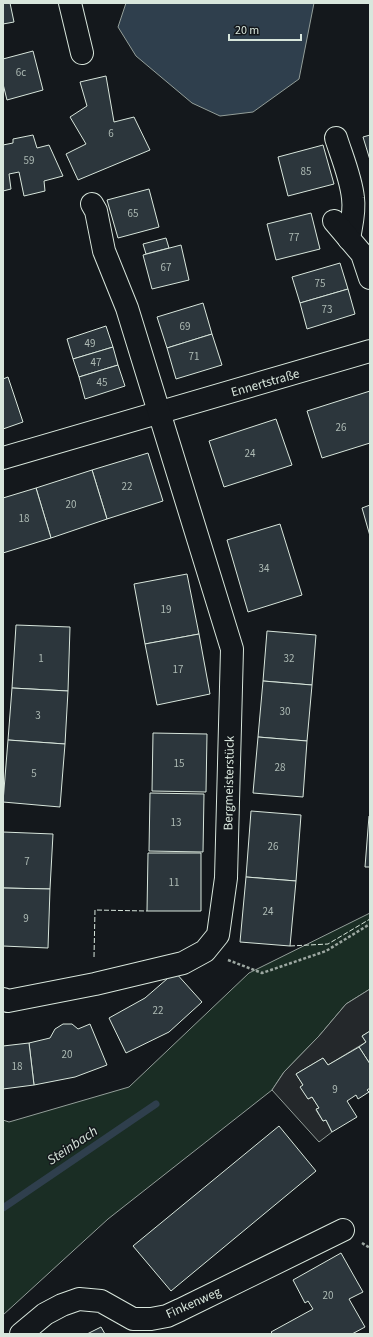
<svg xmlns="http://www.w3.org/2000/svg" width="373" height="1337" font-family="'Source Sans 3',sans-serif">
  <rect width="100%" height="100%" fill="#14181c"/>
  <path fill="#1a2d24" stroke="#939e99" d="M 370,913 L 370,989 L 346,1004 L 319,1036 L 284,1072 L 272,1090 L 108,1219 L 3,1315 L 3,1120 L 9,1122 L 129,1087 L 249,973 Z"/>
  <path fill="#24282b" stroke="#939e99" d="M 370,989 L 370,1031 L 362,1036 L 366,1042 L 328,1065 L 323,1058 L 296,1074 L 303,1085 L 301,1087 L 308,1099 L 312,1097 L 319,1108 L 316,1110 L 323,1121 L 326,1120 L 332,1132 L 319,1142 L 272,1090 L 284,1072 L 319,1036 L 346,1004 Z"/>
  <path fill="#2f3f4d" stroke="#939e99" d="M 126,3 L 314,3 L 299,79 L 253,112 L 220,116 L 192,103 L 136,56 L 118,27 Z"/>
  <g fill="none" stroke-linecap="round" stroke-linejoin="round">
    <path stroke="#2f3f4d" stroke-width="7" d="M 3,1208 L 156,1104"/>
  </g>
  <g fill="#2c363c" stroke="#d8e6dc">
    <path d="M 3,3 L 10,3 L 14,22 L 3,24 Z"/>
    <path d="M 33,51 L 43,90 L 7,100 L 3,84 L 3,59 Z"/>
    <path d="M 106,76 L 114,122 L 134,117 L 150,150 L 78,180 L 66,154 L 86,144 L 70,117 L 87,106 L 80,82 Z"/>
    <path d="M 33,135 L 37,148 L 49,145 L 63,176 L 44,181 L 45,191 L 24,196 L 19,172 L 9,174 L 11,189 L 3,191 L 3,145 L 13,143 L 13,139 Z"/>
    <path d="M 370,135 L 370,160 L 363,137 Z"/>
    <path d="M 323,145 L 334,184 L 288,196 L 278,157 Z"/>
    <path d="M 149,189 L 159,227 L 118,238 L 107,200 Z"/>
    <path d="M 311,213 L 320,249 L 276,260 L 267,224 Z"/>
    <path d="M 166,238 L 169,248 L 146,254 L 143,244 Z"/>
    <path d="M 181,245 L 189,280 L 152,289 L 143,255 Z"/>
    <path d="M 340,263 L 348,289 L 300,303 L 292,277 Z"/>
    <path d="M 348,289 L 355,314 L 307,329 L 300,303 Z"/>
    <path d="M 203,303 L 212,334 L 167,348 L 157,317 Z"/>
    <path d="M 106,326 L 113,347 L 73,359 L 67,339 Z"/>
    <path d="M 212,334 L 222,365 L 176,379 L 167,348 Z"/>
    <path d="M 113,347 L 118,365 L 79,377 L 73,359 Z"/>
    <path d="M 118,365 L 125,386 L 85,399 L 79,377 Z"/>
    <path d="M 8,377 L 23,422 L 3,429 L 3,379 Z"/>
    <path d="M 370,391 L 370,443 L 322,458 L 307,411 Z"/>
    <path d="M 276,419 L 292,465 L 224,487 L 209,441 Z"/>
    <path d="M 148,453 L 163,501 L 107,519 L 92,470 Z"/>
    <path d="M 92,470 L 107,519 L 51,538 L 36,488 Z"/>
    <path d="M 36,488 L 51,538 L 3,553 L 3,498 Z"/>
    <path d="M 370,505 L 370,536 L 362,508 Z"/>
    <path d="M 280,524 L 302,595 L 248,612 L 227,540 Z"/>
    <path d="M 187,574 L 199,634 L 145,644 L 134,584 Z"/>
    <path d="M 16,625 L 70,627 L 68,691 L 12,688 Z"/>
    <path d="M 267,631 L 316,635 L 312,685 L 263,681 Z"/>
    <path d="M 199,634 L 210,694 L 157,705 L 145,644 Z"/>
    <path d="M 263,681 L 312,685 L 307,741 L 258,737 Z"/>
    <path d="M 12,688 L 68,691 L 65,744 L 8,740 Z"/>
    <path d="M 153,733 L 207,734 L 206,792 L 152,791 Z"/>
    <path d="M 258,737 L 307,741 L 303,797 L 253,793 Z"/>
    <path d="M 8,740 L 65,744 L 60,807 L 3,802 Z"/>
    <path d="M 150,793 L 204,794 L 203,852 L 149,851 Z"/>
    <path d="M 251,811 L 301,815 L 296,881 L 246,877 Z"/>
    <path d="M 369,816 L 370,816 L 370,867 L 365,867 Z"/>
    <path d="M 3,832 L 53,834 L 50,889 L 3,888 Z"/>
    <path d="M 148,853 L 201,853 L 201,911 L 147,911 Z"/>
    <path d="M 246,877 L 296,881 L 290,946 L 240,942 Z"/>
    <path d="M 3,888 L 50,889 L 48,948 L 3,946 Z"/>
    <path d="M 175,972 L 202,1002 L 169,1032 L 126,1053 L 109,1018 L 145,998 Z"/>
    <path d="M 63,1024 L 72,1024 L 78,1029 L 90,1024 L 107,1065 L 75,1077 L 34,1085 L 29,1043 L 50,1038 L 55,1029 Z"/>
    <path d="M 370,1031 L 370,1064 L 359,1047 L 366,1042 L 362,1036 Z"/>
    <path d="M 29,1043 L 34,1085 L 3,1089 L 3,1046 Z"/>
    <path d="M 359,1047 L 370,1064 L 370,1088 L 367,1090 L 369,1092 L 358,1099 L 356,1095 L 347,1101 L 357,1117 L 332,1132 L 326,1120 L 323,1121 L 316,1109 L 319,1108 L 312,1097 L 308,1099 L 300,1087 L 303,1085 L 296,1074 L 323,1058 L 328,1065 Z"/>
    <path d="M 279,1126 L 316,1171 L 171,1291 L 133,1246 Z"/>
    <path d="M 341,1253 L 363,1292 L 349,1299 L 365,1327 L 352,1334 L 273,1334 L 271,1332 L 313,1309 L 308,1301 L 305,1303 L 293,1280 Z"/>
    <path d="M 101,1327 L 105,1334 L 87,1334 Z"/>
  </g>
  <g fill="none" stroke-linecap="round" stroke-linejoin="round">
    <defs>
      <g id="minor">
        <path d="M 70,3 L 82,53"/>
        <path d="M 336,138 C 342,157 351,178 353,198 C 355,212 351,226 349,239"/>
        <path d="M 334,221 L 362,254 L 370,278"/>
        <path d="M 3,458 L 370,351"/>
        <path d="M 3,999 L 8,1001 L 95,984 L 183,963 L 205,951 L 218,935 L 226,878 L 232,649 L 127,308 L 104,251 L 96,211 L 92,204"/>
        <path d="M 21,1334 L 45,1314 L 62,1305 L 79,1299 L 101,1301 L 133,1319 L 151,1319 L 167,1316 L 180,1310 L 343,1230"/>
      </g>
    </defs>
    <use href="#minor" stroke="#d8e6dc" stroke-width="24"/>
    <g stroke="#9da8a2" stroke-width="2.5" stroke-dasharray="3 2" stroke-linecap="butt">
      <path d="M 228,960 L 262,973 L 326,951 L 370,924"/>
      <path d="M 362,1243 L 370,1248"/>
    </g>
    <use href="#minor" stroke="#14181c" stroke-width="22"/>
    <g stroke="#d8e6dc" stroke-width="1" stroke-dasharray="5 2" stroke-linecap="butt">
      <path d="M 290,946 L 328,944 L 370,919"/>
      <path d="M 94,957 L 95,910 L 147,911"/>
    </g>
  </g>
  <g text-anchor="middle" stroke-width="3" stroke-linejoin="round" paint-order="stroke">
    <g font-size="11" fill="#adbab4">
      <text x="21" y="76">6c</text>
      <text x="111" y="137">6</text>
      <text x="29" y="164">59</text>
      <text x="306" y="175">85</text>
      <text x="133" y="217">65</text>
      <text x="294" y="241">77</text>
      <text x="166" y="271">67</text>
      <text x="320" y="287">75</text>
      <text x="327" y="313">73</text>
      <text x="185" y="330">69</text>
      <text x="90" y="347">49</text>
      <text x="194" y="360">71</text>
      <text x="96" y="366">47</text>
      <text x="102" y="386">45</text>
      <text x="341" y="431">26</text>
      <text x="250" y="457">24</text>
      <text x="127" y="490">22</text>
      <text x="71" y="508">20</text>
      <text x="24" y="522">18</text>
      <text x="264" y="572">34</text>
      <text x="166" y="613">19</text>
      <text x="41" y="662">1</text>
      <text x="289" y="662">32</text>
      <text x="178" y="673">17</text>
      <text x="285" y="715">30</text>
      <text x="38" y="719">3</text>
      <text x="179" y="767">15</text>
      <text x="280" y="771">28</text>
      <text x="34" y="777">5</text>
      <text x="176" y="826">13</text>
      <text x="273" y="850">26</text>
      <text x="27" y="865">7</text>
      <text x="174" y="886">11</text>
      <text x="268" y="915">24</text>
      <text x="26" y="922">9</text>
      <text x="158" y="1014">22</text>
      <text x="67" y="1058">20</text>
      <text x="17" y="1070">18</text>
      <text x="335" y="1093">9</text>
      <text x="328" y="1299">20</text>
    </g>
    <g font-size="13" fill="#d8e6dc" stroke="#14181c">
      <text transform="translate(265 382) rotate(-16)" y="5">Ennertstraße</text>
      <text transform="translate(228 783) rotate(-89)" y="5">Bergmeisterstück</text>
      <text transform="translate(193 1302) rotate(-24)" y="5">Finkenweg</text>
    </g>
    <g font-size="14" font-style="italic" fill="#d8e6dc" stroke="#14181c">
      <text transform="translate(72 1145) rotate(-34)" y="5">Steinbach</text>
    </g>
  </g>
  <rect width="373" height="1337" fill="none" stroke="#d8e6dc" stroke-width="8"/>
  <path d="M229 34v6h72v-6" fill="none" stroke="#d8e6dc" stroke-width="2"/>
  <text x="235" y="34" font-size="12" fill="#d8e6dc" stroke="#14181c" stroke-width="3" paint-order="stroke">20 m</text>
</svg>
